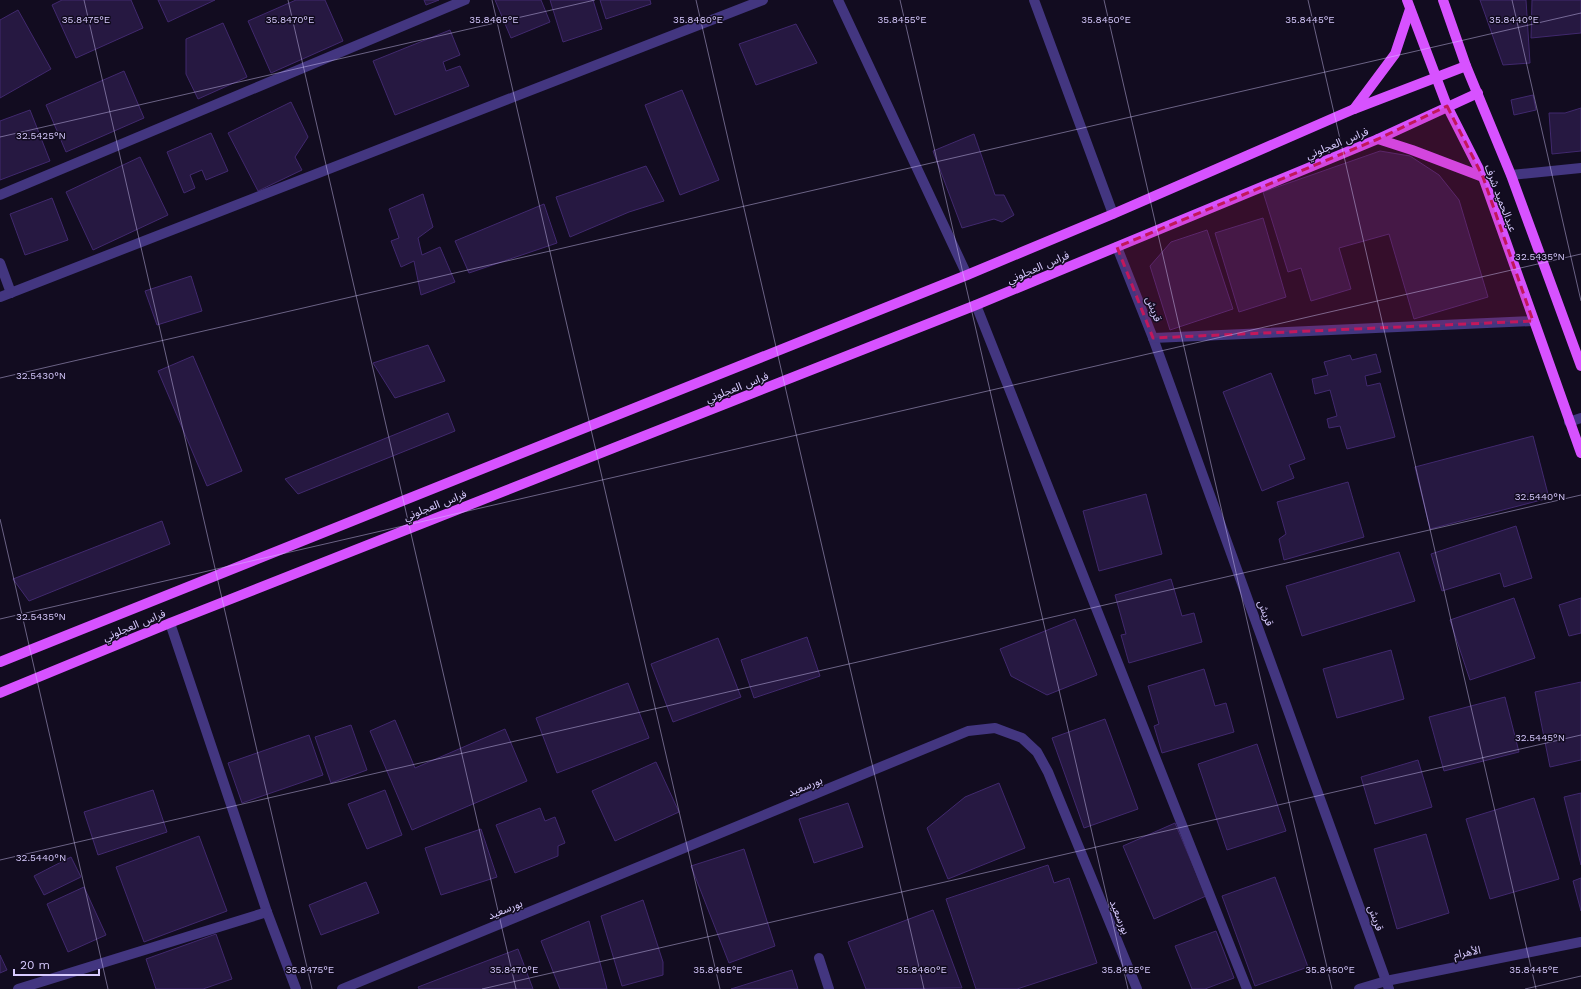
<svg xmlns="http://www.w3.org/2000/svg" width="1581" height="989" font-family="'Work Sans','Noto Sans Arabic',sans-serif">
  <rect width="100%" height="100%" fill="#120c20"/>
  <g fill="#261841" stroke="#41296e">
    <path d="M 62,0 L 131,0 L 143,28 L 76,58 L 52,5 Z"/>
    <path d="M 158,0 L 215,0 L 168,22 Z"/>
    <path d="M 296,0 L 325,0 L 343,41 L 271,73 L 248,21 Z"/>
    <path d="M 424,0 L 439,0 L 426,5 Z"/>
    <path d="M 495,0 L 541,0 L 550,22 L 511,38 Z"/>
    <path d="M 550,0 L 593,0 L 602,29 L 563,42 Z"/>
    <path d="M 600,0 L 650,0 L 651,4 L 606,19 Z"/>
    <path d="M 1480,0 L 1526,0 L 1530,63 L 1503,65 Z"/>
    <path d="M 1532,0 L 1581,0 L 1581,33 L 1531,38 Z"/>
    <path d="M 18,10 L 51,69 L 0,98 L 0,20 Z"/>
    <path d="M 223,23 L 247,77 L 198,99 L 186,74 L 186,39 Z"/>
    <path d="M 796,24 L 817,63 L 756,85 L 739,44 Z"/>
    <path d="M 450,30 L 460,55 L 443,62 L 446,71 L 460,66 L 469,86 L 395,115 L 373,61 Z"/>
    <path d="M 124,71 L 144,118 L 66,152 L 46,105 Z"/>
    <path d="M 682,90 L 719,180 L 680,195 L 645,105 Z"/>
    <path d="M 1533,95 L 1536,110 L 1514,115 L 1511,100 Z"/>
    <path d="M 291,102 L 308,137 L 295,157 L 302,170 L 258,191 L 228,133 Z"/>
    <path d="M 1581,108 L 1581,151 L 1552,154 L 1549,113 L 1565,113 Z"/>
    <path d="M 30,110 L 50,161 L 0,180 L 0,121 Z"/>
    <path d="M 211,133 L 228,171 L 206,180 L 202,170 L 190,175 L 195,188 L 184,193 L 167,152 Z"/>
    <path d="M 974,134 L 995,195 L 1004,195 L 1014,215 L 1002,222 L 994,219 L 962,228 L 933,151 Z"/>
    <path d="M 1380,151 L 1410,156 L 1439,175 L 1459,200 L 1488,297 L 1414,319 L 1389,234 L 1339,248 L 1351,289 L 1311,301 L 1301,268 L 1288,272 L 1263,192 Z"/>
    <path d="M 140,157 L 168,215 L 93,250 L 66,192 Z"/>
    <path d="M 646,166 L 664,201 L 629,212 L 570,237 L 556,197 Z"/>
    <path d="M 423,194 L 433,227 L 418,238 L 422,255 L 440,247 L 455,282 L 421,295 L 414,261 L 401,267 L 391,241 L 399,238 L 389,209 Z"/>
    <path d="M 52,198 L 68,240 L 25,255 L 10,214 Z"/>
    <path d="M 544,204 L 557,243 L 469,273 L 455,241 Z"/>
    <path d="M 1263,218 L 1286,297 L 1239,312 L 1215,233 Z"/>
    <path d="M 1207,230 L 1233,309 L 1170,330 L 1150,266 L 1171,242 Z"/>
    <path d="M 191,276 L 202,311 L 157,325 L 145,291 Z"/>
    <path d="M 428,345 L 445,381 L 395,398 L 373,363 Z"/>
    <path d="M 1376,354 L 1381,372 L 1365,376 L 1367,386 L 1380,383 L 1395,437 L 1347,449 L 1340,426 L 1329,428 L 1327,419 L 1337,416 L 1330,390 L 1315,394 L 1312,379 L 1328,375 L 1324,362 L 1350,355 L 1352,360 Z"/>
    <path d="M 193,356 L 242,471 L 207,486 L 158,371 Z"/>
    <path d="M 1271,373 L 1305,459 L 1289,465 L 1294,478 L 1262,491 L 1223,392 Z"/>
    <path d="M 448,413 L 455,431 L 298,494 L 285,479 Z"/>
    <path d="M 1533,436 L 1549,498 L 1430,529 L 1415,467 Z"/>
    <path d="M 1348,482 L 1364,537 L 1284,560 L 1279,539 L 1286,534 L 1277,502 Z"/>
    <path d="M 1146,494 L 1162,554 L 1099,571 L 1083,511 Z"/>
    <path d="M 162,521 L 170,544 L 29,601 L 13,579 Z"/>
    <path d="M 1516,526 L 1532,578 L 1504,587 L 1500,573 L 1442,591 L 1431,554 Z"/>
    <path d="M 1399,552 L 1415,601 L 1302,636 L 1286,586 Z"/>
    <path d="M 1171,579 L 1182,616 L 1194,613 L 1202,642 L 1129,663 L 1121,635 L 1126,634 L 1115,595 Z"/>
    <path d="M 1514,598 L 1535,658 L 1470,680 L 1450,620 Z"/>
    <path d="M 1581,598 L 1581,633 L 1569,636 L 1559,605 Z"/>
    <path d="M 1075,619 L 1097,675 L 1047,695 L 1011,676 L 1000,649 Z"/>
    <path d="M 807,637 L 820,676 L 754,698 L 741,660 Z"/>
    <path d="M 718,638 L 741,697 L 673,722 L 651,664 Z"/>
    <path d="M 1391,650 L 1404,699 L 1337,718 L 1323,669 Z"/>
    <path d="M 1204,669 L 1215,706 L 1226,703 L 1234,732 L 1162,753 L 1154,726 L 1159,724 L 1148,686 Z"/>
    <path d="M 1581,682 L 1581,760 L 1550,767 L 1535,692 Z"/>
    <path d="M 628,683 L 649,738 L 557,773 L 536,718 Z"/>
    <path d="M 1505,697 L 1519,752 L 1444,771 L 1429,717 Z"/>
    <path d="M 1105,719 L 1138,809 L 1084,828 L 1052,738 Z"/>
    <path d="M 395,720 L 415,768 L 505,729 L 527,781 L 412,830 L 370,731 Z"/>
    <path d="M 351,725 L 367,770 L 331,783 L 315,737 Z"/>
    <path d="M 309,735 L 323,775 L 242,803 L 228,763 Z"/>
    <path d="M 1257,744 L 1286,831 L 1227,850 L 1198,764 Z"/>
    <path d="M 1418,760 L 1432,807 L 1375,824 L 1361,777 Z"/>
    <path d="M 656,762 L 679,812 L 615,841 L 592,791 Z"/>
    <path d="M 999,783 L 1025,848 L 948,879 L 927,828 L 965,797 Z"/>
    <path d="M 153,790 L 167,832 L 98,855 L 84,812 Z"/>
    <path d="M 385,790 L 402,835 L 367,849 L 348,804 Z"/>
    <path d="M 1581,793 L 1581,865 L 1564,797 Z"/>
    <path d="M 1534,798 L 1559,879 L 1490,899 L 1466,819 Z"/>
    <path d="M 848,803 L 863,847 L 814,863 L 799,819 Z"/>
    <path d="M 540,808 L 545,821 L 555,817 L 565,843 L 558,846 L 558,856 L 515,873 L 496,825 Z"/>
    <path d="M 1175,823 L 1206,896 L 1154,919 L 1123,846 Z"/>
    <path d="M 481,829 L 497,877 L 441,895 L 425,848 Z"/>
    <path d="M 1426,834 L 1449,913 L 1397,929 L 1374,849 Z"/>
    <path d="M 199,836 L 227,911 L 144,942 L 116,867 Z"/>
    <path d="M 744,849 L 775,946 L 729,963 L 691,866 Z"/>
    <path d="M 71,857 L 81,877 L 44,895 L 34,876 Z"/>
    <path d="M 1048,865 L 1054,883 L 1069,878 L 1097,963 L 1017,989 L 976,989 L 946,899 Z"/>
    <path d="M 1275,877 L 1308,967 L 1255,986 L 1222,896 Z"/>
    <path d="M 1581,878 L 1581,911 L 1573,881 Z"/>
    <path d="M 366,882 L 379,913 L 321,935 L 309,905 Z"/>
    <path d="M 84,887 L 106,935 L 68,952 L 47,904 Z"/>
    <path d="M 643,900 L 663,962 L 663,975 L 622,986 L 601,916 Z"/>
    <path d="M 933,910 L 962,988 L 866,989 L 848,942 Z"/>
    <path d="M 589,921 L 607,989 L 560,989 L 541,941 Z"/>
    <path d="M 1216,931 L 1234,978 L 1205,989 L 1192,989 L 1175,946 Z"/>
    <path d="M 216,934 L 232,979 L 203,989 L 156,989 L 146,959 Z"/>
    <path d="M 518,949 L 533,989 L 419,989 L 418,987 Z"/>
    <path d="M 0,955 L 7,970 L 0,973 Z"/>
    <path d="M 792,970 L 798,989 L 731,989 Z"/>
  </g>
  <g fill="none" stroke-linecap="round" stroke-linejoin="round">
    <g stroke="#433680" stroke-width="10">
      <path d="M 838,0 L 967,275"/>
      <path d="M 1034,0 L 1113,214"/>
      <path d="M 1511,175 L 1581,168"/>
      <path d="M 0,195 L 465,0"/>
      <path d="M 1117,247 L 1153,338 L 1389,989"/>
      <path d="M 0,263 L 11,293"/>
      <path d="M 0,297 L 763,0"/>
      <path d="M 976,305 L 1247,989"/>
      <path d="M 1153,338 L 1533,321"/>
      <path d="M 1569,422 L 1581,418"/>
      <path d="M 170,623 L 267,912 L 296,989"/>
      <path d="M 819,958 L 829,989"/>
      <path d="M 18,989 L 267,912"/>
      <path d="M 342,989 L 968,731 L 995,728 L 1022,738 L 1037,752 L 1048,772 L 1137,989"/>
      <path d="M 1359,989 L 1386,981 L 1581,942"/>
    </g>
    <g stroke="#d752ff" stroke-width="10">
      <path d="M 1407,0 L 1447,106 L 1483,177 L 1581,453"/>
      <path d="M 1443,0 L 1466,66 L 1511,175 L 1581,366"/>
      <path d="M 1354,109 L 1395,54 L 1410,9"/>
      <path d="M 1378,139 L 1412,150 L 1483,177"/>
      <path d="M 0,662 L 967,275 L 1113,214 L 1354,109 L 1466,66"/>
      <path d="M 0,693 L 170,623 L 976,305 L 1378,139 L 1478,93"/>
    </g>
  </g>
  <path fill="#c2185b" fill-opacity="0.2" stroke="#c2185b" stroke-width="3" stroke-dasharray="8 5" stroke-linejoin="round" d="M 1447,106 L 1483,177 L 1533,321 L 1153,338 L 1117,247 L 1378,139 Z"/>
  <path fill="none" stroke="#d8cbff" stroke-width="1" stroke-opacity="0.45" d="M 84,0 L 312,989M 288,0 L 516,989M 492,0 L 720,989M 696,0 L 924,989M 900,0 L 1128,989M 1104,0 L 1332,989M 1308,0 L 1536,989M 1512,0 L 1581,301M 0,137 L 595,0M 0,378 L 1581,13M 0,519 L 108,989M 0,619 L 1581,254M 0,860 L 1581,495M 482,989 L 1581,735M 1525,989 L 1581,976"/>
  <g text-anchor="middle" stroke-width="3" stroke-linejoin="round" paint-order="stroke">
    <g font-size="11" fill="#d8cbff" stroke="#120c20">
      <text transform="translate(1337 143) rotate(-22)" y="4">فراس العجلوني</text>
      <text transform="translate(1501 198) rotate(69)" y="4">عبدالحميد شرف</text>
      <text transform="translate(1038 267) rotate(-23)" y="4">فراس العجلوني</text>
      <text transform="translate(1154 309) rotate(68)" y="4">قريش</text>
      <text transform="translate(737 387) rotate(-21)" y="4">فراس العجلوني</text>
      <text transform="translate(435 505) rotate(-21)" y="4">فراس العجلوني</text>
      <text transform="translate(1266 613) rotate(70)" y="4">قريش</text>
      <text transform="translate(134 625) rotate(-22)" y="4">فراس العجلوني</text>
      <text transform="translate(805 786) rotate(-22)" y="4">بورسعيد</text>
      <text transform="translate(505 909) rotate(-22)" y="4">بورسعيد</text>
      <text transform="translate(1120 917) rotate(68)" y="4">بورسعيد</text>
      <text transform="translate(1376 918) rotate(70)" y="4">قريش</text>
      <text transform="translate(1467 952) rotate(-11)" y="4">الأهرام</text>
    </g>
  </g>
  <g font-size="10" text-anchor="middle" fill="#d8cbff" stroke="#120c20" stroke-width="3" stroke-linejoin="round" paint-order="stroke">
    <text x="86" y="23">35.8475°E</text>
    <text x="290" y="23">35.8470°E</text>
    <text x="494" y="23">35.8465°E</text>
    <text x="698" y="23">35.8460°E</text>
    <text x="902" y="23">35.8455°E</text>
    <text x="1106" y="23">35.8450°E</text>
    <text x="1310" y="23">35.8445°E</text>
    <text x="1514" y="23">35.8440°E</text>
    <text x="41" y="139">32.5425°N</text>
    <text x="1540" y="260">32.5435°N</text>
    <text x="41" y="379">32.5430°N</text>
    <text x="1540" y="500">32.5440°N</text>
    <text x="41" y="620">32.5435°N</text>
    <text x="1540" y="741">32.5445°N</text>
    <text x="41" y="861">32.5440°N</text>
    <text x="310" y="973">35.8475°E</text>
    <text x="514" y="973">35.8470°E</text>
    <text x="718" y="973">35.8465°E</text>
    <text x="922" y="973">35.8460°E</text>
    <text x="1126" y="973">35.8455°E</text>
    <text x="1330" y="973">35.8450°E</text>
    <text x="1534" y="973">35.8445°E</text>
  </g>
  <path d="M14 969v6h85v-6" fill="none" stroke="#d8cbff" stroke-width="2"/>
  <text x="20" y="969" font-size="12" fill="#d8cbff" stroke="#120c20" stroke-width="3" paint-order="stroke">20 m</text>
</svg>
